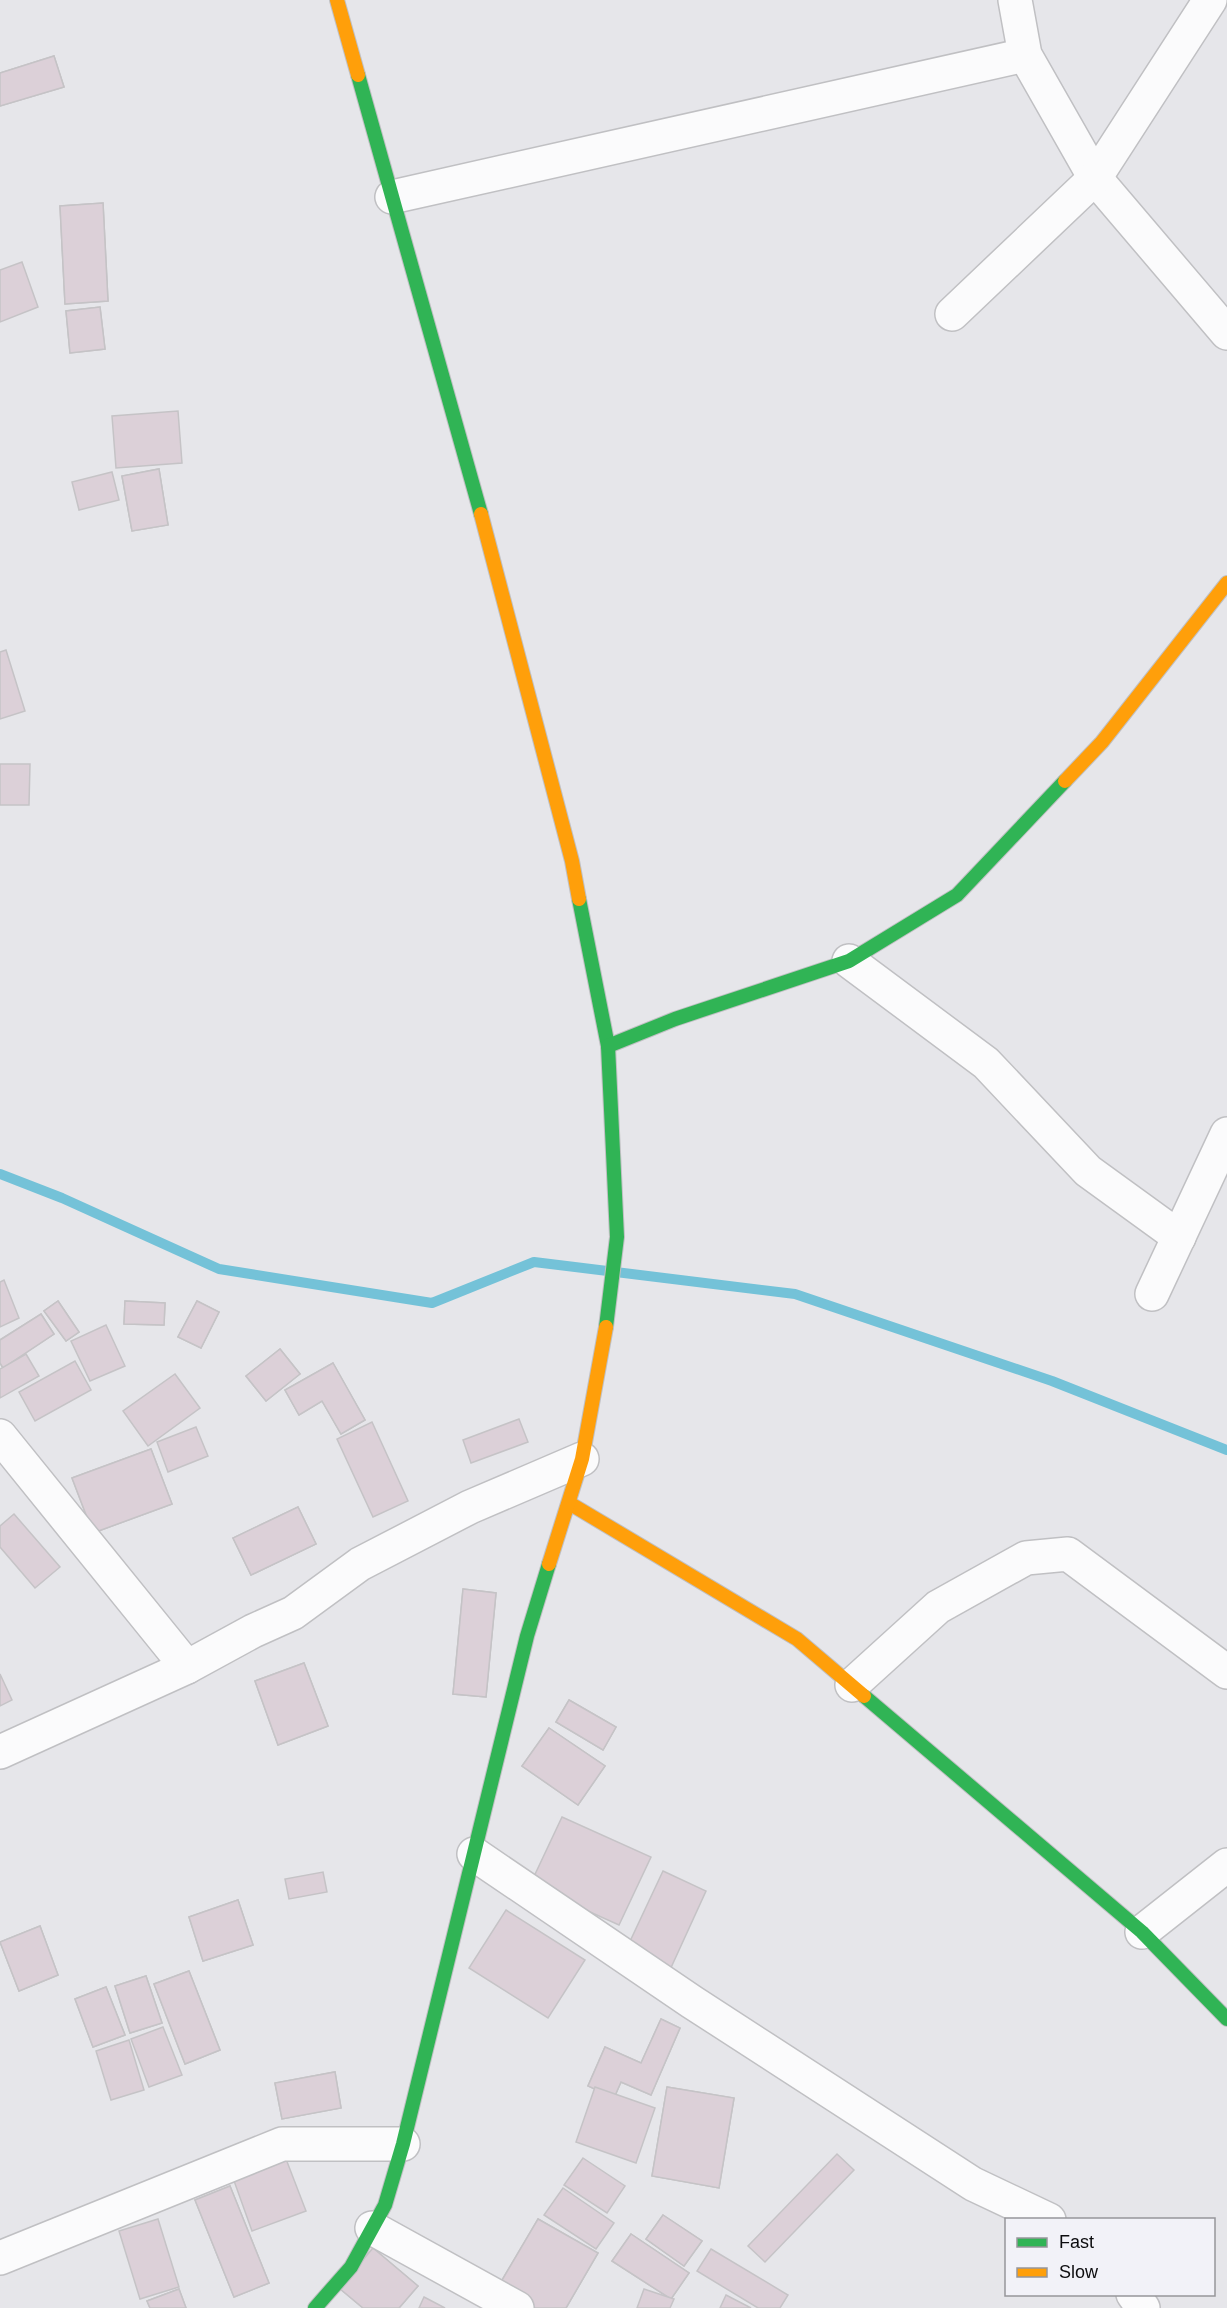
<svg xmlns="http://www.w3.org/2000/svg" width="1227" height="2308" font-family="Arial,sans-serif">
  <rect width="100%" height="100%" fill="#e6e6ea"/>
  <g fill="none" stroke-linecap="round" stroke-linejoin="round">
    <path stroke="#74c2d8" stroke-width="10" d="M 0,1174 L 62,1198 L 219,1269 L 432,1303 L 534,1262 L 795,1294 L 1052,1381 L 1227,1450"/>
  </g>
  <g fill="#dcd0d8" stroke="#c5c3c6" stroke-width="1.5">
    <path d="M 54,56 L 64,87 L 0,106 L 0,73 Z"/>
    <path d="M 54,56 L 64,87 L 0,106 L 0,73 Z"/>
    <path d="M 103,203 L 108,301 L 65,304 L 60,206 Z"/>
    <path d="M 103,203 L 108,301 L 65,304 L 60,206 Z"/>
    <path d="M 22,262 L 38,307 L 0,322 L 0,270 Z"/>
    <path d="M 100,307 L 105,349 L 70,353 L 66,311 Z"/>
    <path d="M 100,307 L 105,349 L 70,353 L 66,311 Z"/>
    <path d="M 178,411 L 182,463 L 116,468 L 112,416 Z"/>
    <path d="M 159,469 L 168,525 L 132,531 L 122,476 Z"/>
    <path d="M 159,469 L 168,525 L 132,531 L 122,476 Z"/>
    <path d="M 112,472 L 119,500 L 79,510 L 72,482 Z"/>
    <path d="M 6,650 L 25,711 L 0,719 L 0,652 Z"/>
    <path d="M 0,764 L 30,764 L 29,805 L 0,805 Z"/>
    <path d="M 4,1280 L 19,1318 L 0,1327 L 0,1282 Z"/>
    <path d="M 58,1301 L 79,1332 L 66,1341 L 44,1311 Z"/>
    <path d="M 58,1301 L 79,1332 L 66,1341 L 44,1311 Z"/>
    <path d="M 125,1301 L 165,1303 L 164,1325 L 124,1324 Z"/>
    <path d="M 125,1301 L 165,1303 L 164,1325 L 124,1324 Z"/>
    <path d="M 197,1301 L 219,1312 L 201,1348 L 178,1337 Z"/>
    <path d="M 197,1301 L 219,1312 L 201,1348 L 178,1337 Z"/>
    <path d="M 41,1314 L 54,1334 L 3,1368 L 0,1363 L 0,1340 Z"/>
    <path d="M 41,1314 L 54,1334 L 3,1368 L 0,1363 L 0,1340 Z"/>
    <path d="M 106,1325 L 125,1366 L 90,1381 L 71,1341 Z"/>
    <path d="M 280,1349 L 300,1374 L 266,1401 L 246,1376 Z"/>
    <path d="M 280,1349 L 300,1374 L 266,1401 L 246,1376 Z"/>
    <path d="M 26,1354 L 39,1376 L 0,1398 L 0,1369 Z"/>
    <path d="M 75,1361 L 91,1390 L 35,1421 L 19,1392 Z"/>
    <path d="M 333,1363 L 365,1420 L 341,1434 L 322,1401 L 299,1415 L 285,1390 Z"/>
    <path d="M 333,1363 L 365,1420 L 341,1434 L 322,1401 L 299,1415 L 285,1390 Z"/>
    <path d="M 175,1374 L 200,1408 L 148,1446 L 123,1411 Z"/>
    <path d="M 519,1419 L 528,1442 L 471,1463 L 463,1440 Z"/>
    <path d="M 372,1422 L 408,1501 L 373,1517 L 337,1439 Z"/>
    <path d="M 196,1427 L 208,1456 L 168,1472 L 157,1442 Z"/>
    <path d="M 151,1449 L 172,1504 L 93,1533 L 72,1478 Z"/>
    <path d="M 151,1449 L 172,1504 L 93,1533 L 72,1478 Z"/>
    <path d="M 298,1507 L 316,1544 L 251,1575 L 233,1538 Z"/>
    <path d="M 298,1507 L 316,1544 L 251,1575 L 233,1538 Z"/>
    <path d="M 14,1514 L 60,1567 L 35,1588 L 0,1547 L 0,1526 Z"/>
    <path d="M 463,1589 L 496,1593 L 486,1697 L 453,1694 Z"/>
    <path d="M 463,1589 L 496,1593 L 486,1697 L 453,1694 Z"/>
    <path d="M 304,1663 L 328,1726 L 278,1745 L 255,1681 Z"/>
    <path d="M 304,1663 L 328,1726 L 278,1745 L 255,1681 Z"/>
    <path d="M 0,1674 L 12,1700 L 0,1706 Z"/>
    <path d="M 569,1700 L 616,1727 L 603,1750 L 556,1722 Z"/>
    <path d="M 569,1700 L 616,1727 L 603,1750 L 556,1722 Z"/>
    <path d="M 549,1728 L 605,1766 L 578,1805 L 522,1766 Z"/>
    <path d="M 549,1728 L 605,1766 L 578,1805 L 522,1766 Z"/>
    <path d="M 562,1817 L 651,1857 L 619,1925 L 530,1885 Z"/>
    <path d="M 663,1871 L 706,1891 L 669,1972 L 625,1952 Z"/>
    <path d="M 323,1872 L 327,1892 L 289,1899 L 285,1879 Z"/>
    <path d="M 238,1900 L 253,1945 L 203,1961 L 189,1917 Z"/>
    <path d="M 238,1900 L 253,1945 L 203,1961 L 189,1917 Z"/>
    <path d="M 506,1910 L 585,1960 L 548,2018 L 469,1968 Z"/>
    <path d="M 40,1926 L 58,1975 L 19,1991 L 0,1942 Z"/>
    <path d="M 40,1926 L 58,1975 L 19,1991 L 0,1942 Z"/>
    <path d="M 189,1971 L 220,2050 L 185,2064 L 154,1984 Z"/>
    <path d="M 189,1971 L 220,2050 L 185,2064 L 154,1984 Z"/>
    <path d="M 146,1976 L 162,2023 L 130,2033 L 115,1986 Z"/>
    <path d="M 146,1976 L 162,2023 L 130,2033 L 115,1986 Z"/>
    <path d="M 106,1987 L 125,2035 L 93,2047 L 75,1999 Z"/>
    <path d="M 106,1987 L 125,2035 L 93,2047 L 75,1999 Z"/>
    <path d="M 661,2019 L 680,2028 L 651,2095 L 621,2082 L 614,2098 L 588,2086 L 605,2047 L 641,2063 Z"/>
    <path d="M 661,2019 L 680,2028 L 651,2095 L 621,2082 L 614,2098 L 588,2086 L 605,2047 L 641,2063 Z"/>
    <path d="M 163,2027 L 182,2075 L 149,2087 L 131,2039 Z"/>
    <path d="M 129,2040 L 144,2090 L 111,2100 L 96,2051 Z"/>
    <path d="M 335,2072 L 341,2108 L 282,2119 L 275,2083 Z"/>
    <path d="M 335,2072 L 341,2108 L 282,2119 L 275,2083 Z"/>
    <path d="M 595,2087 L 655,2108 L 636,2163 L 576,2142 Z"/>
    <path d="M 667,2087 L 734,2098 L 719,2188 L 652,2176 Z"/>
    <path d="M 667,2087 L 734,2098 L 719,2188 L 652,2176 Z"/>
    <path d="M 837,2154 L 854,2170 L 765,2262 L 748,2246 Z"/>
    <path d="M 583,2158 L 625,2186 L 607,2213 L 564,2185 Z"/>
    <path d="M 286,2159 L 306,2211 L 252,2231 L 233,2178 Z"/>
    <path d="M 230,2186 L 269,2283 L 234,2297 L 195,2200 Z"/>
    <path d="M 230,2186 L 269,2283 L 234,2297 L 195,2200 Z"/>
    <path d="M 563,2188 L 614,2223 L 596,2249 L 544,2215 Z"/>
    <path d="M 663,2215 L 702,2241 L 684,2266 L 646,2239 Z"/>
    <path d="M 663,2215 L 702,2241 L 684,2266 L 646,2239 Z"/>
    <path d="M 158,2219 L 179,2287 L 140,2299 L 119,2231 Z"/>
    <path d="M 538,2219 L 598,2253 L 566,2308 L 535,2308 L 498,2287 Z"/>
    <path d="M 538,2219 L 598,2253 L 566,2308 L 535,2308 L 498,2287 Z"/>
    <path d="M 631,2234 L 689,2273 L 671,2299 L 612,2261 Z"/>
    <path d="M 631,2234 L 689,2273 L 671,2299 L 612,2261 Z"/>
    <path d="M 373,2248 L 418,2286 L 399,2308 L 363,2308 L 339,2288 Z"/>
    <path d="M 373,2248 L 418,2286 L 399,2308 L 363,2308 L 339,2288 Z"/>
    <path d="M 711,2249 L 788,2295 L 780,2308 L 758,2308 L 697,2271 Z"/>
    <path d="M 179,2289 L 186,2308 L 150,2308 L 147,2301 Z"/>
    <path d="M 179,2289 L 186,2308 L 150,2308 L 147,2301 Z"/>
    <path d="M 644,2289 L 674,2299 L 670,2308 L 637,2308 Z"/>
    <path d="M 726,2295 L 751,2308 L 720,2308 Z"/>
    <path d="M 424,2297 L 445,2308 L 419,2308 Z"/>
  </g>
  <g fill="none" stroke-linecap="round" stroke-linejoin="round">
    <defs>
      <g id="street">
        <path d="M 1015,0 L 1025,55 L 1095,178 L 1227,333"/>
        <path d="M 392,197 L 1025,55"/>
        <path d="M 952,314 L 1095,178 L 1210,0"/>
        <path d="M 849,961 L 986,1063 L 1088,1171 L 1179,1237"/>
        <path d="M 1152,1294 L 1227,1134"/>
        <path d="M 0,1436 L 187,1667"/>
        <path d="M 852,1685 L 938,1607 L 1026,1558 L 1068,1554 L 1227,1672"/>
        <path d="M 0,1752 L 187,1667 L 253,1631 L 293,1613 L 360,1564 L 470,1507 L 582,1459"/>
        <path d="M 474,1854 L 692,2002 L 973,2184 L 1049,2220"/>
        <path d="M 1142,1932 L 1227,1865"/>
        <path d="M 372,2228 L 517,2308"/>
        <path d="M 0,2258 L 282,2144 L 403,2144"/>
        <path d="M 1133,2294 L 1143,2308"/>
      </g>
      <g id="fast">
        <path d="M 358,75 L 481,514"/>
        <path d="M 579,899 L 608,1046 L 617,1237 L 606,1327"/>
        <path d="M 608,1046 L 675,1019 L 849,961 L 957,895 L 1065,781"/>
        <path d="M 864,1696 L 1142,1932 L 1227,2019"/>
        <path d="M 315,2308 L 351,2267 L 385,2205 L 403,2144 L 527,1636 L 549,1564"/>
      </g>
      <g id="slow">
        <path d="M 337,0 L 358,75"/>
        <path d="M 481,514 L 572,861 L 579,899"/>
        <path d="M 1065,781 L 1102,742 L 1227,583"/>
        <path d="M 569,1503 L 797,1639 L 864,1696"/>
        <path d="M 549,1564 L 582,1459 L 606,1327"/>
      </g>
    </defs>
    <use href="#street" stroke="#c0c0c3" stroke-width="36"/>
    <use href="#fast" stroke="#c0c0c3" stroke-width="16"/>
    <use href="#slow" stroke="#c0c0c3" stroke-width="16"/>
    <use href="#street" stroke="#fbfbfc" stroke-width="33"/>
    <use href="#fast" stroke="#30b455" stroke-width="14"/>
    <use href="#slow" stroke="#ff9f0a" stroke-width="14"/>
  </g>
  <rect x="1005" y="2218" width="210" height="78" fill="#f2f2f8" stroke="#96969a" stroke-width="1.5"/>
  <rect x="1017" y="2238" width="30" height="9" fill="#30b455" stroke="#96969a" stroke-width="1.5"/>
  <text x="1059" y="2248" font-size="18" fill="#0c0c0e">Fast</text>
  <rect x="1017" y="2268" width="30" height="9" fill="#ff9f0a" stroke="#96969a" stroke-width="1.5"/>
  <text x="1059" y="2278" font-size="18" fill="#0c0c0e">Slow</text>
</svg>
